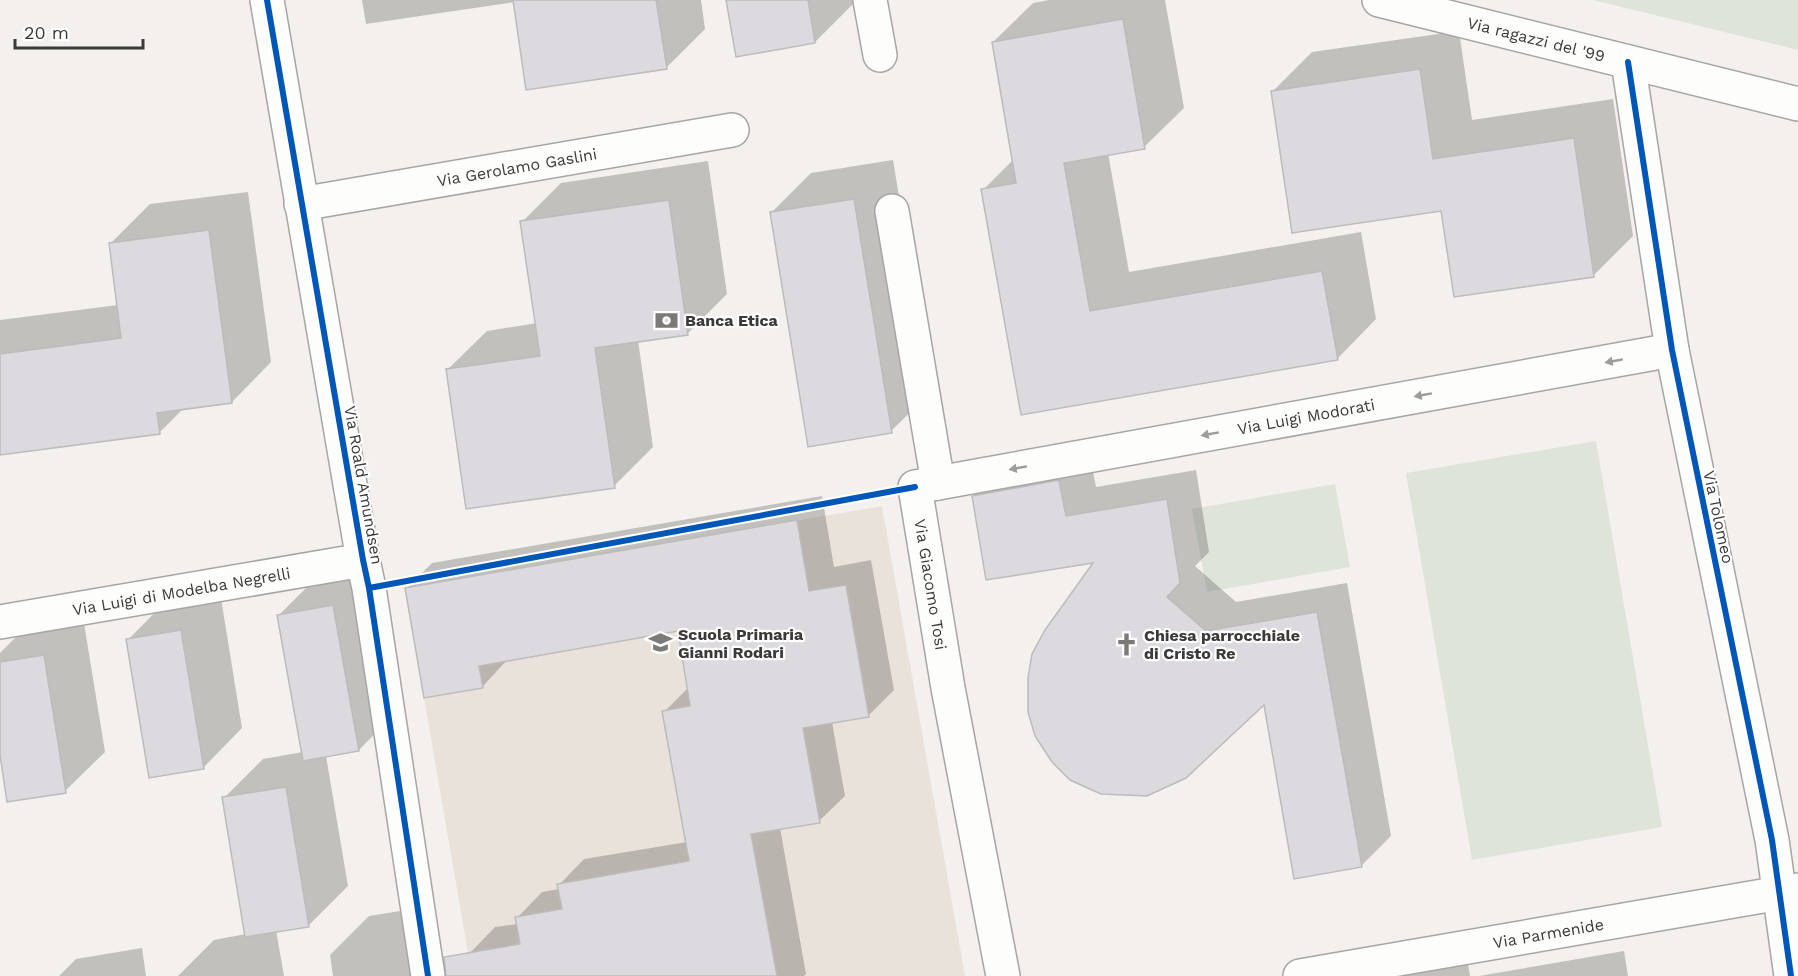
<svg xmlns="http://www.w3.org/2000/svg" width="1798" height="976" font-family="'Work Sans',sans-serif">
  <rect width="100%" height="100%" fill="#f3f0ed"/>
  <path fill="#e9e2da" d="M 882,506 L 965,976 L 472,976 L 405,588 Z"/>
  <g fill="#dfe4da">
    <path d="M 1593,0 L 1798,0 L 1798,50 Z"/>
    <path d="M 1596,441 L 1662,827 L 1472,860 L 1406,473 Z"/>
    <path d="M 1335,484 L 1350,567 L 1207,592 L 1192,509 Z"/>
  </g>
  <g fill="#0003">
    <path d="M 362,0 L 701,0 L 705,29 L 666,68 L 515,2 L 366,24 Z"/>
    <path d="M 728,0 L 854,0 L 854,3 L 815,42 Z"/>
    <path d="M 1049,0 L 1165,0 L 1184,108 L 1144,147 L 1108,153 L 1129,272 L 1361,232 L 1376,319 L 1337,359 L 1023,413 L 983,190 L 1014,159 L 993,42 L 1033,3 Z"/>
    <path d="M 1459,31 L 1472,120 L 1613,99 L 1633,236 L 1594,275 L 1443,209 L 1272,92 L 1312,52 Z"/>
    <path d="M 893,160 L 931,392 L 891,431 L 771,213 L 811,173 Z"/>
    <path d="M 708,161 L 727,294 L 688,333 L 638,340 L 653,447 L 614,486 L 447,370 L 487,331 L 537,323 L 522,222 L 561,183 Z"/>
    <path d="M 248,192 L 271,362 L 232,402 L 184,408 L 159,433 L 0,454 L 0,320 L 118,305 L 110,244 L 150,204 Z"/>
    <path d="M 1089,451 L 1096,487 L 1196,470 L 1209,552 L 1195,566 L 1236,602 L 1347,583 L 1391,836 L 1361,866 L 1265,702 L 1096,561 L 973,496 L 1003,466 Z"/>
    <path d="M 822,496 L 834,567 L 871,560 L 894,690 L 868,716 L 832,722 L 845,796 L 819,821 L 780,828 L 806,974 L 804,976 L 474,976 L 470,953 L 495,927 L 518,924 L 517,918 L 542,892 L 559,889 L 559,885 L 584,859 L 687,842 L 664,712 L 689,687 L 679,630 L 508,659 L 483,686 L 425,696 L 406,589 L 432,563 Z"/>
    <path d="M 372,567 L 398,710 L 359,750 L 326,756 L 348,886 L 308,926 L 276,930 L 284,976 L 178,976 L 214,940 L 246,934 L 224,798 L 263,759 L 303,752 L 279,615 L 318,576 Z"/>
    <path d="M 220,592 L 242,728 L 203,768 L 128,640 L 167,600 Z"/>
    <path d="M 83,617 L 105,752 L 65,791 L 0,746 L 0,653 L 27,626 Z"/>
    <path d="M 431,906 L 443,976 L 333,976 L 330,955 L 369,916 Z"/>
    <path d="M 1465,946 L 1470,976 L 1288,976 Z"/>
    <path d="M 142,948 L 146,976 L 59,976 L 76,959 Z"/>
    <path d="M 1624,951 L 1628,976 L 1479,976 Z"/>
  </g>
  <g fill="#dcdade" stroke="#bdbbbb" stroke-width="1.5">
    <path d="M 513,0 L 656,0 L 667,69 L 526,90 Z"/>
    <path d="M 726,0 L 808,0 L 815,43 L 736,57 Z"/>
    <path d="M 1123,19 L 1145,149 L 1064,163 L 1090,311 L 1322,271 L 1338,360 L 1021,415 L 981,189 L 1016,183 L 992,42 Z"/>
    <path d="M 1420,69 L 1433,159 L 1574,138 L 1594,277 L 1454,297 L 1441,211 L 1292,233 L 1271,91 Z"/>
    <path d="M 854,199 L 892,433 L 808,447 L 770,212 Z"/>
    <path d="M 669,200 L 688,335 L 595,348 L 615,488 L 466,509 L 446,369 L 540,356 L 520,221 Z"/>
    <path d="M 209,230 L 232,403 L 157,413 L 160,434 L 0,455 L 0,354 L 121,338 L 109,243 Z"/>
    <path d="M 1059,480 L 1066,516 L 1167,499 L 1180,583 L 1167,597 L 1206,631 L 1317,612 L 1362,867 L 1294,879 L 1264,705 L 1186,778 L 1147,796 L 1101,794 L 1070,780 L 1052,762 L 1035,736 L 1028,712 L 1028,678 L 1032,654 L 1045,630 L 1093,563 L 986,580 L 972,496 Z"/>
    <path d="M 797,520 L 809,591 L 846,585 L 869,717 L 803,728 L 820,823 L 751,834 L 777,976 L 446,976 L 444,957 L 520,944 L 515,917 L 562,909 L 557,884 L 689,861 L 662,711 L 690,706 L 678,631 L 479,666 L 483,688 L 424,698 L 405,588 Z"/>
    <path d="M 333,605 L 359,751 L 303,761 L 277,615 Z"/>
    <path d="M 181,630 L 204,769 L 149,778 L 126,639 Z"/>
    <path d="M 44,655 L 66,793 L 7,802 L 0,755 L 0,662 Z"/>
    <path d="M 286,787 L 309,927 L 245,937 L 222,797 Z"/>
  </g>
  <g fill="none" stroke-linecap="round" stroke-linejoin="round">
    <defs>
      <g id="street">
        <path d="M 267,0 L 363,560 L 369,588 L 428,976"/>
        <path d="M 870,0 L 880,55"/>
        <path id="s1" d="M 1379,0 L 1798,104"/>
        <path d="M 1628,62 L 1672,350 L 1772,840 L 1791,976"/>
        <path id="s2" d="M 301,204 L 732,130"/>
        <path id="s3" d="M 892,211 L 938,483 L 915,487 L 948,688 L 1003,976"/>
        <path id="s4" d="M 938,483 L 1672,350"/>
        <path id="s5" d="M 0,622 L 363,560"/>
        <path id="s6" d="M 1300,976 L 1798,890"/>
      </g>
    </defs>
    <use href="#street" stroke="#a8a5a3" stroke-width="36"/>
    <use href="#street" stroke="#fdfdfc" stroke-width="33"/>
    <defs>
      <g id="cycleway">
        <path d="M 267,0 L 363,560 L 369,588 L 428,976"/>
        <path d="M 1628,62 L 1672,350 L 1772,840 L 1791,976"/>
        <path d="M 369,588 L 915,487"/>
      </g>
    </defs>
    <use href="#cycleway" stroke="#fff" stroke-width="10"/>
    <use href="#cycleway" stroke="#0057b8" stroke-width="6"/>
  </g>
  <defs><path id="oneway-solid" d="M-6-.8H1V-3.2L6.5 0L1 3.2V.8H-6Z" transform="scale(1.5)"/></defs>
  <g fill="#9c9c9a">
    <use href="#oneway-solid" transform="translate(1614 361) rotate(170)"/>
    <use href="#oneway-solid" transform="translate(1423 395) rotate(170)"/>
    <use href="#oneway-solid" transform="translate(1210 434) rotate(170)"/>
    <use href="#oneway-solid" transform="translate(1018 468) rotate(170)"/>
  </g>
  <defs>
    <symbol id="bank-bare" viewBox="-9 -9 18 18"><path d="M-6-4H6V4H-6ZM0-2.3a2.3 2.3 0 1 0 0 4.6a2.3 2.3 0 1 0 0-4.6Z" fill="#7c7a77" stroke="#fff" stroke-width="2.5" paint-order="stroke"/></symbol>
    <symbol id="school-bare" viewBox="-9 -9 18 18"><path d="M0-5L7-2L0 1L-7-2ZM-4 1L0 2.5L4 1V4Q0 6-4 4Z" fill="#7c7a77" stroke="#fff" stroke-width="2.5" paint-order="stroke"/></symbol>
    <symbol id="church-bare" viewBox="-9 -9 18 18"><path d="M-1.2-6h2.4v3.5h3.3v2.4h-3.3V6h-2.4V-.1h-3.3v-2.4h3.3Z" fill="#7c7a77" stroke="#fff" stroke-width="2.5" paint-order="stroke"/></symbol>
  </defs>
  <g fill-rule="evenodd">
    <use href="#bank-bare" x="650" y="304" width="33" height="33"/>
    <use href="#school-bare" x="644" y="626" width="33" height="33"/>
    <use href="#church-bare" x="1110" y="628" width="33" height="33"/>
  </g>
  <g text-anchor="middle" stroke-width="4.5" stroke-linejoin="round" paint-order="stroke">
    <g font-size="16" fill="#3c3a38" stroke="#fff">
      <text dy="6" stroke="none"><textPath href="#s1" startOffset="162">Via ragazzi del '99</textPath></text>
      <text dy="6" stroke="none"><textPath href="#s2" startOffset="219">Via Gerolamo Gaslini</textPath></text>
      <text dy="6" stroke="none"><textPath href="#s4" startOffset="374">Via Luigi Modorati</textPath></text>
      <text transform="translate(364 485) rotate(80)" y="6">Via Roald Amundsen</text>
      <text transform="translate(1719 517) rotate(78)" y="6">Via Tolomeo</text>
      <text dy="6" stroke="none"><textPath href="#s3" startOffset="398">Via Giacomo Tosi</textPath></text>
      <text dy="6" stroke="none"><textPath href="#s5" startOffset="184">Via Luigi di Modelba Negrelli</textPath></text>
      <text dy="6" stroke="none"><textPath href="#s6" startOffset="252">Via Parmenide</textPath></text>
    </g>
    <g font-size="16" font-weight="bold" fill="#3c3a38" stroke="#fff" text-anchor="start">
      <text x="685" y="326">Banca Etica</text>
      <text x="678" y="640">Scuola Primaria<tspan x="678" dy="18">Gianni Rodari</tspan></text>
      <text x="1144" y="641">Chiesa parrocchiale<tspan x="1144" dy="18">di Cristo Re</tspan></text>
    </g>
  </g>
  <path d="M15 39v9h128v-9" fill="none" stroke="#3c3a38" stroke-width="3"/>
  <text x="24" y="39" font-size="18" fill="#3c3a38" stroke="#ffffff" stroke-width="4.5" paint-order="stroke">20 m</text>
</svg>
